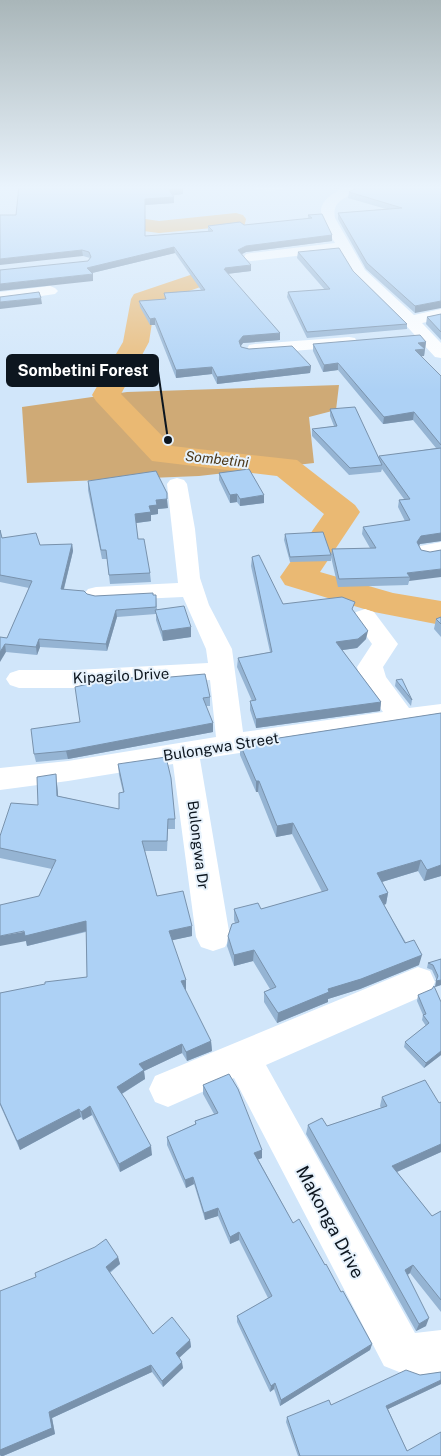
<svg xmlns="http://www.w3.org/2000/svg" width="441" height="1456" font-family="'Public Sans',sans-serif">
  <rect width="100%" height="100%" fill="#d1e6fa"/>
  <path fill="#cfaa76" d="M 339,385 L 336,410 L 309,417 L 314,463 L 199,476 L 27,483 L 22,407 L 127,392 Z"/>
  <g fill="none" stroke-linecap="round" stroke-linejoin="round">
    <path fill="#eab973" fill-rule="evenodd" d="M 88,186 L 113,186 L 110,208 L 118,215 L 159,221 L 236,213 L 243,215 L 246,219 L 240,244 L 226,278 L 155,303 L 149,342 L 121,394 L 172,446 L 297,460 L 355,505 L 360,512 L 320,572 L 393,593 L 441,601 L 441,625 L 374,612 L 285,585 L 280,577 L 324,514 L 277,476 L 152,461 L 96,401 L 92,395 L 123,342 L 131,299 L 134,294 L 208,269 L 223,227 L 159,233 L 112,227 L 105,225 L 90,209 L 93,191 Z"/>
    <g fill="#fff" fill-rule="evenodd">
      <path d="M 250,186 L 291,186 C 284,192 257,192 250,186 Z"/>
      <path d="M 347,186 L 363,186 C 352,198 331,197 335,218 L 365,270 L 414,315 L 441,309 L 441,319 L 422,323 L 441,343 L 441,358 L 435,357 L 400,319 L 354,275 L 340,251 L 251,261 L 246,260 L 244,257 L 246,254 L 251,253 L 335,243 C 318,213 311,204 347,186 Z"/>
      <path d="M 50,286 L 55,288 L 58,291 L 55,294 L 0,302 L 0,292 Z"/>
      <path d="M 349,337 L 355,338 L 357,342 L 355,346 L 255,354 L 249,353 L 247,349 L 249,345 L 255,344 Z"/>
      <path d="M 177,478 L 184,480 L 187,484 L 195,529 L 200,578 L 209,605 L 232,649 L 243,732 L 383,712 L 360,678 L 357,667 L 372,644 L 353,617 L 356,612 L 365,609 L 374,612 L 398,644 L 383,667 L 386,677 L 409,708 L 441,704 L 441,722 L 200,759 L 230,937 L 225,947 L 213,951 L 201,947 L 196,937 L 173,764 L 68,781 L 0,790 L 0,768 L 68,761 L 216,737 L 210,680 L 76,688 L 19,688 L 10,685 L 6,679 L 10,673 L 19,670 L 76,670 L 208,663 L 206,649 L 183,597 L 96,601 L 88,599 L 84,594 L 88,589 L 96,587 L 178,583 L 167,484 L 170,480 Z"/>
      <path d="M 441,542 L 441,556 L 428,558 L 420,556 L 417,551 L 420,546 Z"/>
      <path d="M 418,967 L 430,971 L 435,982 L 430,993 L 266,1065 L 415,1333 L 441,1330 L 441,1376 L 417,1379 L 384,1366 L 234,1078 L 168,1107 L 155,1102 L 149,1089 L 155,1076 Z"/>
    </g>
  </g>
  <g fill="#95b4d3">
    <path d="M 14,186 L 181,186 L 183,189 L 183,194 L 173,195 L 174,203 L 145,205 L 145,236 L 208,231 L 208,226 L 244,225 L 308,219 L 308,215 L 332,235 L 332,241 L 246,252 L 242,254 L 251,271 L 227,274 L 280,333 L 280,340 L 243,343 L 241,346 L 241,347 L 311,366 L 310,373 L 217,384 L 212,374 L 176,378 L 155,325 L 150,325 L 140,307 L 139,301 L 165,299 L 164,293 L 201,290 L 175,253 L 92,273 L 93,274 L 93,281 L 88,261 L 90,258 L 83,256 L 16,215 L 19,188 Z"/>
    <path d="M 332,186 L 343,186 L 337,189 L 334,188 Z"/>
    <path d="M 441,186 L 415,313 L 366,269 L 338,219 L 338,213 L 386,209 L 348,198 L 349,192 Z"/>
    <path d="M 298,252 L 353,271 L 407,324 L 407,329 L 307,338 L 287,297 L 288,292 L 325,290 L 297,258 Z"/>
    <path d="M 441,314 L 441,340 L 426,324 L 427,317 Z"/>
    <path d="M 426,342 L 424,356 L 421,356 L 441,376 L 441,541 L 420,544 L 419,546 L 408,585 L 338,587 L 331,557 L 331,561 L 290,562 L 284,540 L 285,534 L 331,555 L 332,549 L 370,548 L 362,534 L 363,527 L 405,521 L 398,507 L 399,500 L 404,499 L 382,469 L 381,472 L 349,475 L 312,436 L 312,429 L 334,426 L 330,416 L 330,409 L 378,457 L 436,448 L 413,420 L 383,424 L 338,370 L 323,372 L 313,351 L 313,344 Z"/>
    <path d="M 219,473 L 264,503 L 240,506 L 237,502 L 230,503 L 219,480 Z"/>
    <path d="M 88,481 L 168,508 L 158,509 L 158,514 L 151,515 L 151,521 L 136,523 L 138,539 L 150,573 L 151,582 L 110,584 L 107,559 L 102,559 L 88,490 Z"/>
    <path d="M 0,530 L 2,538 L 40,545 L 72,544 L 73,551 L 64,589 L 95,596 L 156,595 L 157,609 L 191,637 L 163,641 L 156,620 L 156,614 L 117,617 L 107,651 L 40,647 L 37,655 L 6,652 L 0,637 L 7,638 L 29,588 L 0,582 Z"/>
    <path d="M 252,557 L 283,604 L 354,612 L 366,639 L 357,648 L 342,650 L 381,702 L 380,711 L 256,728 L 250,710 L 250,701 L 252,701 L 237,667 L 238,658 L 270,652 L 251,566 Z"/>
    <path d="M 441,617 L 441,637 L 434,629 L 436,619 Z"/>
    <path d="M 147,679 L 210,697 L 210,706 L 206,706 L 213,732 L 68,759 L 36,762 L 34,754 L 80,722 Z"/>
    <path d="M 396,680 L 412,700 L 411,706 L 395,686 Z"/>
    <path d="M 441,713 L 441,876 L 424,881 L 418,871 L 382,882 L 388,893 L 386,904 L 384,905 L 419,965 L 360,989 L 328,999 L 328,1002 L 277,1023 L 264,1002 L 264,992 L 270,989 L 253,961 L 234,966 L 227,946 L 228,936 L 235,923 L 234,920 L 234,909 L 261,909 L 322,892 L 292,834 L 276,837 L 258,792 L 256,792 L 240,755 L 240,744 Z"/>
    <path d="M 118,764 L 175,819 L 175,829 L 168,829 L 167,851 L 145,851 L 157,896 L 192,936 L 172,940 L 185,990 L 211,1041 L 212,1051 L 187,1061 L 182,1053 L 144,1071 L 145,1079 L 122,1094 L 152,1155 L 120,1172 L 92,1115 L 83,1120 L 81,1117 L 20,1150 L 0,1105 L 0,993 L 87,977 L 86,932 L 27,946 L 26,941 L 39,896 L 52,869 L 0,858 L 0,836 L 38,805 L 57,784 L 58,796 L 119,809 L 123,792 L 119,775 Z"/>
    <path d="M 441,959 L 441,985 L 435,987 L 437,981 L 432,970 L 427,968 L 428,963 Z"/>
    <path d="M 418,995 L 441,1002 L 441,1055 L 424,1068 L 404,1047 L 405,1042 L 426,1026 L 422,1020 L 423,1015 L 417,1001 Z"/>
    <path d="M 203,1085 L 262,1150 L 262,1158 L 258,1159 L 293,1223 L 325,1265 L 372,1344 L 370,1350 L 280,1406 L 274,1389 L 270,1392 L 237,1322 L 237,1316 L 268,1298 L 239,1240 L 230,1244 L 218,1216 L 205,1220 L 194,1184 L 186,1188 L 167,1145 L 167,1137 L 195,1124 L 195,1121 L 214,1114 L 203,1094 Z"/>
    <path d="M 382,1097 L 439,1103 L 441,1102 L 441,1152 L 397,1172 L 432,1216 L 441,1211 L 441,1312 L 410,1273 L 408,1275 L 426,1326 L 416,1331 L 306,1134 L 308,1125 L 327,1126 L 381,1108 L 380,1106 Z"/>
    <path d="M 118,1257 L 120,1264 L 110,1273 L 153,1334 L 190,1340 L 191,1347 L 179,1357 L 183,1368 L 163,1387 L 152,1372 L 52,1418 L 55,1434 L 3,1456 L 1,1456 L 0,1455 L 0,1291 Z"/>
    <path d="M 441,1372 L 441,1384 L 388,1409 L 407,1451 L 441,1456 L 298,1456 L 286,1422 L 287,1417 L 331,1405 L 420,1375 Z"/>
  </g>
  <g fill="#7992ac">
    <path d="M 337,186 L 343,186 L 337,189 Z"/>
    <path d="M 183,189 L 183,194 L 169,196 L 169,190 Z"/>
    <path d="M 174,197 L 174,203 L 145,205 L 145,199 Z"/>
    <path d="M 332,235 L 332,241 L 246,252 L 238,256 L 238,250 L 246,246 Z"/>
    <path d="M 174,247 L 175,253 L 88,274 L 87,268 Z"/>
    <path d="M 82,250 L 83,256 L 0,265 L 0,259 Z"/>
    <path d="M 251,265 L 251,271 L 226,274 L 224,269 L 225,268 Z"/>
    <path d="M 93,274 L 93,281 L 0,291 L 0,284 Z"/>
    <path d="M 41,298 L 42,304 L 0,309 L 0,302 Z"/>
    <path d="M 441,301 L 441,308 L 415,313 L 415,306 Z"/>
    <path d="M 155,318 L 155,325 L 150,325 L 150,319 Z"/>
    <path d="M 280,333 L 280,340 L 243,343 L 239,348 L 239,341 L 243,336 Z"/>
    <path d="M 426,342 L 425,349 L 417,350 L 418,343 Z"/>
    <path d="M 425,349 L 424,356 L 414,357 L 415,350 Z"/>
    <path d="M 338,363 L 338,370 L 323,372 L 324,365 Z"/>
    <path d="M 311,366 L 310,373 L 217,384 L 217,377 Z"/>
    <path d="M 212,367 L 212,374 L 176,378 L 176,370 Z"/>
    <path d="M 414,412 L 413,420 L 383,424 L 384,417 Z"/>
    <path d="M 237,494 L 237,502 L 230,503 L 230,495 Z"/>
    <path d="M 264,495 L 264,503 L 240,506 L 240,499 Z"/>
    <path d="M 167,499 L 168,508 L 158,509 L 158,514 L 151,515 L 151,521 L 136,523 L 135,514 L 149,506 L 156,500 Z"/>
    <path d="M 441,533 L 441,541 L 420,544 L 415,550 L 417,542 L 421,536 Z"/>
    <path d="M 72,544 L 73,551 L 62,596 L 61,589 Z"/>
    <path d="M 441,569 L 441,577 L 409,581 L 410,577 L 407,573 Z"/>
    <path d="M 116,610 L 117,617 L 107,651 L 106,644 Z"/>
    <path d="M 191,627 L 191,637 L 163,641 L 162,631 Z"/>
    <path d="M 368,631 L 366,639 L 357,648 L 336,651 L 336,642 Z"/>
    <path d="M 39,639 L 40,647 L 37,655 L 36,647 Z"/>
    <path d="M 5,644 L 6,652 L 0,662 L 0,652 Z"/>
    <path d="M 381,702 L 380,711 L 256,728 L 256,719 Z"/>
    <path d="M 213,723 L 213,732 L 68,759 L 66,751 Z"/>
    <path d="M 56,774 L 57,784 L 59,806 L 57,796 Z"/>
    <path d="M 256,781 L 259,781 L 258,792 L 256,792 Z"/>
    <path d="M 293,823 L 292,834 L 276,837 L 277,826 Z"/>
    <path d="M 421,860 L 418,871 L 375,884 L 377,873 Z"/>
    <path d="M 441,865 L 441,876 L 424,881 L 427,870 Z"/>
    <path d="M 388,893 L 386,904 L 377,907 L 379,896 Z"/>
    <path d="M 86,921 L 87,931 L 27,946 L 26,941 L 0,946 L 0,936 Z"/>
    <path d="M 192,926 L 192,936 L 169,941 L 169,931 Z"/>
    <path d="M 254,950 L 253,961 L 234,966 L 234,955 Z"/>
    <path d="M 422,955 L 419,965 L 360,989 L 328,999 L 328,1002 L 277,1023 L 278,1013 L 328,989 Z"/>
    <path d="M 186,980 L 186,990 L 182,991 L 181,981 Z"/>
    <path d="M 441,980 L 441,985 L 435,987 L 436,981 Z"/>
    <path d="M 211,1041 L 212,1051 L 187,1061 L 186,1052 Z"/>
    <path d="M 182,1044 L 182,1053 L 144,1071 L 145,1079 L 118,1096 L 117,1087 L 139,1064 Z"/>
    <path d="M 441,1051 L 441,1055 L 424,1068 L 426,1063 Z"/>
    <path d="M 90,1106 L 92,1115 L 83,1120 L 81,1112 Z"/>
    <path d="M 79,1109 L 81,1117 L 20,1150 L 17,1141 Z"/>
    <path d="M 441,1144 L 441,1152 L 390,1175 L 392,1166 Z"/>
    <path d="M 151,1146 L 152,1155 L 120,1172 L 119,1164 Z"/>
    <path d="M 262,1150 L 262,1158 L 254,1161 L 254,1153 Z"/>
    <path d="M 193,1177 L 194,1184 L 186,1188 L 185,1180 Z"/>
    <path d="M 218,1208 L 218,1216 L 205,1220 L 204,1213 Z"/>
    <path d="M 239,1232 L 239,1240 L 230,1244 L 230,1237 Z"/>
    <path d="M 118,1257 L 120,1264 L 107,1274 L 106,1267 Z"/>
    <path d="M 413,1265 L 410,1273 L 402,1278 L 405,1270 Z"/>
    <path d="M 429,1318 L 426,1326 L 416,1331 L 419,1324 Z"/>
    <path d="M 190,1340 L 191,1347 L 177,1360 L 176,1353 Z"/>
    <path d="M 372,1344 L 370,1350 L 280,1406 L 281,1400 Z"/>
    <path d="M 182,1362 L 183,1368 L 163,1387 L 162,1381 Z"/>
    <path d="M 151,1365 L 152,1372 L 52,1418 L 55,1434 L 3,1456 L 1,1456 L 0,1455 L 0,1450 L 49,1412 Z"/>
    <path d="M 441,1380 L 441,1384 L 384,1411 L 386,1406 Z"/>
    <path d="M 275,1383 L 274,1389 L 270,1392 L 271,1386 Z"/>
  </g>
  <g fill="#add1f5" stroke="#7992ac">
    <path d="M 19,186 L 181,186 L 183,189 L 169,190 L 174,197 L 145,199 L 145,236 L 213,231 L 208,226 L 240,222 L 244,225 L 312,218 L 308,215 L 322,214 L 332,235 L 246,246 L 238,250 L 251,265 L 225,268 L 226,269 L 224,269 L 280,333 L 243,336 L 239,341 L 241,347 L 249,349 L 292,346 L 311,366 L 217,377 L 212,367 L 176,370 L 155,318 L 150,319 L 139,301 L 166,299 L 164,293 L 205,290 L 174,247 L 87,268 L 93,274 L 0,284 L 0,270 L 88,261 L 91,257 L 89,252 L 82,250 L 0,259 L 0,215 L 16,215 Z"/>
    <path d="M 359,186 L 441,186 L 441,301 L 415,306 L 367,263 L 338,213 L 402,208 L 349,192 Z"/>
    <path d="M 339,248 L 353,271 L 407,324 L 307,332 L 288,292 L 330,289 L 298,252 Z"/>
    <path d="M 39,292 L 41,298 L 0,302 L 0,297 Z"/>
    <path d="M 441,314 L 441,332 L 427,317 Z"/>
    <path d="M 420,335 L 426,342 L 418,343 L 425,349 L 415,350 L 441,376 L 441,445 L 414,412 L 384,417 L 338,363 L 324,365 L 313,344 Z"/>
    <path d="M 355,407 L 382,465 L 350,468 L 312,429 L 337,426 L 330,409 Z"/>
    <path d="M 441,448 L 441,533 L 421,536 L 417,542 L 421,550 L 430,552 L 441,550 L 441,569 L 407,573 L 410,577 L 339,579 L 332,549 L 376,548 L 363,527 L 410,520 L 399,500 L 410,499 L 379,456 Z"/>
    <path d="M 249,469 L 264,495 L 240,499 L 237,494 L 230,495 L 219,473 Z"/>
    <path d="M 156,471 L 167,493 L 167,499 L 156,500 L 157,505 L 149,506 L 151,512 L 135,514 L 138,539 L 144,539 L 150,573 L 109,575 L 106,550 L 101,550 L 88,481 Z"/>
    <path d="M 0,530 L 2,538 L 36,533 L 40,545 L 72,544 L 61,589 L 84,591 L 87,594 L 95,596 L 153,593 L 153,595 L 156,595 L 156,607 L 116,610 L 106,644 L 39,639 L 36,647 L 5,644 L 0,652 L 0,637 L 7,638 L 32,581 L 0,575 Z"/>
    <path d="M 323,532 L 331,555 L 290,557 L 285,534 Z"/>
    <path d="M 259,555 L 283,604 L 342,597 L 355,602 L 352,609 L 368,631 L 358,639 L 336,642 L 381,702 L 256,719 L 250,701 L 256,700 L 238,658 L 272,652 L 252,557 Z"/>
    <path d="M 184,606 L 191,627 L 162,631 L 155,610 Z"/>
    <path d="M 441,617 L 441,624 L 436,619 Z"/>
    <path d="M 205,674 L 210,697 L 203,698 L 213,723 L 66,751 L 34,754 L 31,729 L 80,722 L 75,687 L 110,679 L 147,677 L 147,679 Z"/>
    <path d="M 402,679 L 412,700 L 396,680 Z"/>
    <path d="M 441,713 L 441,865 L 427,870 L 421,860 L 377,873 L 388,893 L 379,896 L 405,943 L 414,940 L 422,955 L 361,979 L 328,989 L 329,992 L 278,1013 L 264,992 L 276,987 L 254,950 L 234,955 L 228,936 L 232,924 L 239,922 L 234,909 L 258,903 L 261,909 L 328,890 L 293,823 L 277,826 L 259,781 L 256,781 L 240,744 Z"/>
    <path d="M 166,757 L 171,778 L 175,819 L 168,819 L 167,841 L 142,841 L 157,896 L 183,891 L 192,926 L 169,931 L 186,980 L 181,981 L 211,1041 L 186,1052 L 182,1044 L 139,1064 L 144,1070 L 117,1087 L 126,1100 L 151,1146 L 119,1164 L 90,1106 L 81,1112 L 79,1109 L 17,1141 L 0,1103 L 0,993 L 45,984 L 45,982 L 87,977 L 86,921 L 25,936 L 24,931 L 0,936 L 0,905 L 39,896 L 56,860 L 0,848 L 0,836 L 11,803 L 38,805 L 37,777 L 56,774 L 57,796 L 119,809 L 119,793 L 124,792 L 118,764 Z"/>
    <path d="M 441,959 L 441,980 L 436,981 L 438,976 L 433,965 L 428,963 Z"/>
    <path d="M 434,986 L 441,1002 L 441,1051 L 426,1063 L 405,1042 L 429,1023 L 423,1015 L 426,1014 L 418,995 L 432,989 Z"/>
    <path d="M 229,1074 L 238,1089 L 262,1150 L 254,1153 L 293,1223 L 299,1219 L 325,1265 L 326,1264 L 341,1292 L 343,1291 L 372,1344 L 281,1400 L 275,1383 L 271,1386 L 237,1316 L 272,1296 L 239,1232 L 230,1237 L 218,1208 L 204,1213 L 193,1177 L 185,1180 L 167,1137 L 196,1124 L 195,1121 L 218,1113 L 203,1085 Z"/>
    <path d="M 425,1080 L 439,1103 L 441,1102 L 441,1144 L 392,1166 L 432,1216 L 441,1211 L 441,1300 L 413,1265 L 405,1270 L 429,1318 L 419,1324 L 308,1125 L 322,1118 L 327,1126 L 387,1106 L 382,1097 Z"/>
    <path d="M 106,1239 L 118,1257 L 106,1267 L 153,1334 L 172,1317 L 190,1340 L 176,1353 L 182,1362 L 162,1381 L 151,1365 L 49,1412 L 52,1428 L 0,1450 L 0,1291 L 36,1277 L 35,1273 L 95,1247 Z"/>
    <path d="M 406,1370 L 420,1375 L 441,1372 L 441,1380 L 386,1406 L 407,1451 L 441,1432 L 441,1456 L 300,1456 L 287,1417 L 329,1400 L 331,1405 Z"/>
  </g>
  <linearGradient id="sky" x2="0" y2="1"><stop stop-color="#a9b6b9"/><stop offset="0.48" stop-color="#eaf4fd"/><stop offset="1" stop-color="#eaf4fd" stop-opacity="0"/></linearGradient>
  <rect width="441" height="390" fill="url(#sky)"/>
  <g text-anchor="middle" stroke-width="4" stroke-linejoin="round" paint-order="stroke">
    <g font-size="14" font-style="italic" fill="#4c3819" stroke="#e7f2fc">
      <text transform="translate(217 459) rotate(6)" y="5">Sombetini</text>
    </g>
    <g font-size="15" fill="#0d161f" stroke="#e7f2fc">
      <text transform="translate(121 676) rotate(-3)" y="5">Kipagilo Drive</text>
      <text transform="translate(221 747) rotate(-9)" y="5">Bulongwa Street</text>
      <text transform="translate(198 845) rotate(83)" y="5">Bulongwa Dr</text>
    </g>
    <g font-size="18" fill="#0d161f" stroke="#e7f2fc">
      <text transform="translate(330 1222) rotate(62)" y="6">Makonga Drive</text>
    </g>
  </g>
  <path fill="none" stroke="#0d161f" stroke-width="2" d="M168 440L158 371"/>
  <circle fill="#0d161f" stroke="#e7f2fc" stroke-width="2" cx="168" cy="440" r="5"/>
  <rect fill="#0d161f" stroke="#0d161f" stroke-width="2" x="7" y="355" width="151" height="31" rx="5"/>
  <g font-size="16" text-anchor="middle" font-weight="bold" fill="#fff">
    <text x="83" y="376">Sombetini Forest</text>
  </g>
</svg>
